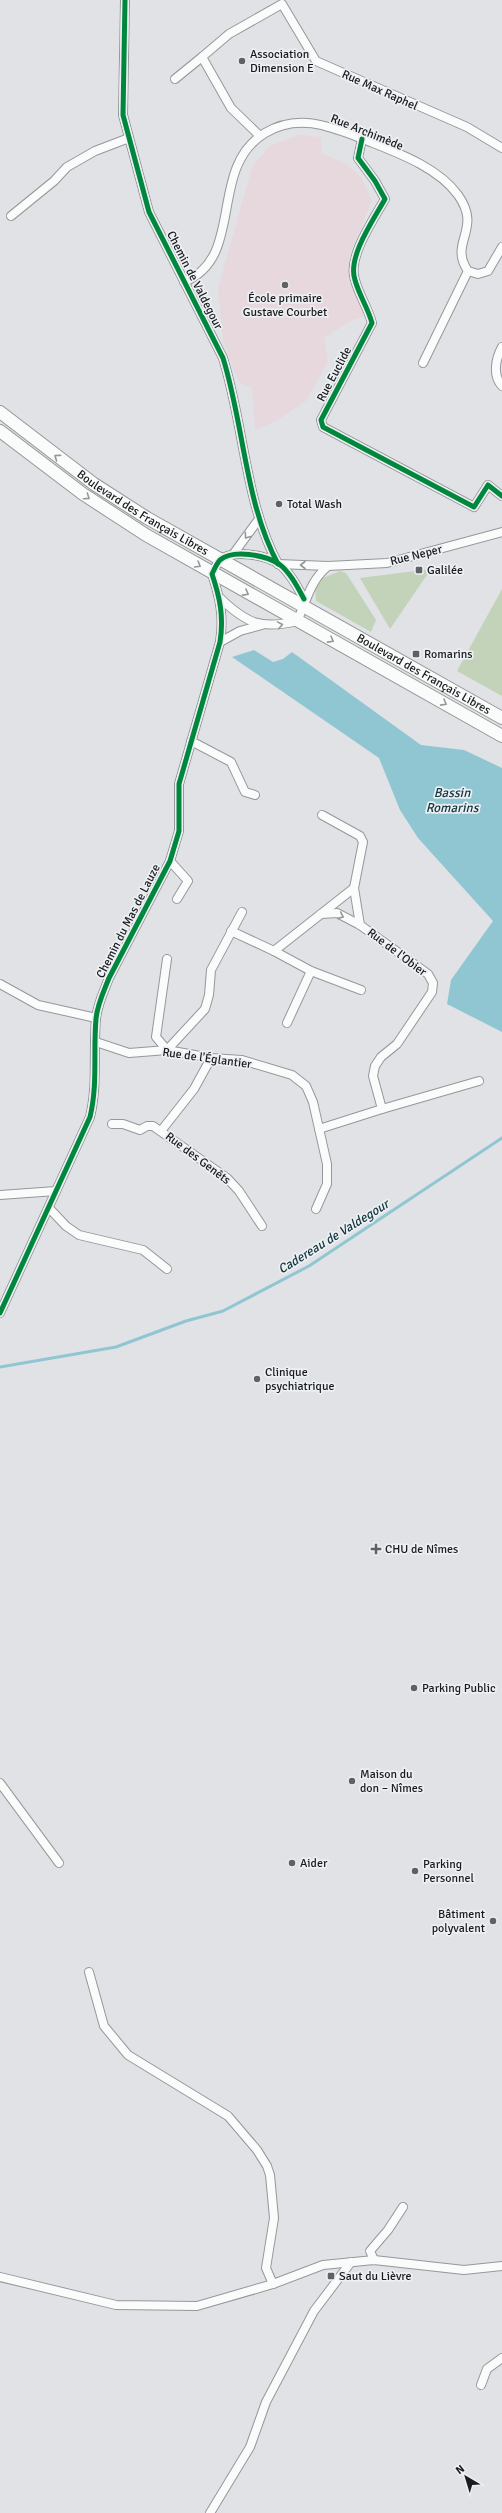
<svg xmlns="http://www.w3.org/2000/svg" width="502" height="2513" font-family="Signika,sans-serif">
  <rect width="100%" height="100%" fill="#e0e2e5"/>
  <path fill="#e6d8dd" d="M 299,135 L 321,137 L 322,153 L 348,165 L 361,177 L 372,200 L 349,256 L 349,281 L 366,316 L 352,320 L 324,338 L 328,361 L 306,401 L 276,421 L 255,430 L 252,388 L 239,382 L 223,341 L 218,289 L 252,167 L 270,146 Z"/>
  <g fill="#c3d3ba">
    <path d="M 431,569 L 390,629 L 360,578 Z"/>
    <path d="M 340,571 L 346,573 L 376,620 L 371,632 L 316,601 L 315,588 L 323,578 Z"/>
    <path d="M 502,589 L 502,696 L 457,671 Z"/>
  </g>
  <path fill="#90c6d2" d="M 254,650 L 273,662 L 283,659 L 292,652 L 421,745 L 464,750 L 502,768 L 502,1032 L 447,1004 L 451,980 L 493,921 L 418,838 L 400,810 L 379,758 L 232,657 Z"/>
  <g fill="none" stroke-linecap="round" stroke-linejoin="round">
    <path stroke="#90c6d2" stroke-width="3" d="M 0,1367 L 116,1347 L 186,1321 L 223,1311 L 309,1266 L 502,1138"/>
    <defs>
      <g id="street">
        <path d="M 125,0 L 123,115 L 149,212 L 223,358 C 244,425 245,503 278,564"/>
        <path d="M 175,79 L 202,57"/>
        <path d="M 260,136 L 231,108 L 202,57 L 229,34 L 282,4 L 316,61 L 467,127 L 502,148"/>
        <path d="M 362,139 L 358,158 L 375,181 L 385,199 C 374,219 347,257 355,280 C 359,295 368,308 372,323 L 321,420 L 323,427 L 474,507 L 488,485 L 502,496"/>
        <path d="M 11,216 L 54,181 L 67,167 L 95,151 L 129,138"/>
        <path d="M 184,282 C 246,257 207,168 265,133 C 298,113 329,126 363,139 C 395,152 437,166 458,195 C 483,230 448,242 468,271 L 478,274 L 488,271 L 502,247"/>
        <path d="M 502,347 C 496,358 492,375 502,386"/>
        <path d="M 423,363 L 468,271"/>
        <path d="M 234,553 L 259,519"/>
        <path d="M 278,564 L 328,566 L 387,563 L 502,532"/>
        <path d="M 220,598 C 246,623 261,630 297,621 C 307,601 309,582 328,566"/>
        <path d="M 220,642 L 240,631 L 262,625"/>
        <path d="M 191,741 L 231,762 L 245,792 L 255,795"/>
        <path d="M 322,815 L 360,836 L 363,842 L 354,888 L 360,925"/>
        <path d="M 170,861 L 188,881 L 177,899"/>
        <path d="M 231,931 L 274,951 L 354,888"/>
        <path d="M 274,951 L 311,971 L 361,990"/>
        <path d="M 167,959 L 156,1037 L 167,1050 L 205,1009 L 209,995 L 211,970 L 242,912"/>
        <path d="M 0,984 L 38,1005 L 96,1018"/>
        <path d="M 287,1023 L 311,971"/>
        <path d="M 96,1042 L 129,1053 L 167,1050 L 211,1058 L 242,1060 L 292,1075 L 306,1086 L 313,1102 L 327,1164 L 327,1184 L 316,1209"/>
        <path d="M 382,1109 L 479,1081"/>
        <path d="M 112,1124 L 123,1124 L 140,1130 L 147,1126 L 153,1126 L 227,1178 L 239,1191 L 262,1226"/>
        <path d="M 319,1129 L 382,1109 L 373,1076 L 375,1066 L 381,1057 L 397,1044 L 432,992 L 433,983 L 428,974 L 360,925 L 337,913 L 321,914"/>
        <path d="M 161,1131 L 194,1089 L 211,1058"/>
        <path d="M 0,1195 L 56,1191"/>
        <path d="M 49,1208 L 66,1226 L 79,1235 L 143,1250 L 167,1269"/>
        <path d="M 0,1313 L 90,1117 C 98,1084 93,1052 96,1019 C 97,1005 104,991 109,978 L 170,861 L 179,831 L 179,784 L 220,642 C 224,617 220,598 212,574 C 214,570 217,563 220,560 C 233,549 265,555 279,564 C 290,572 298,588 304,599"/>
        <path d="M 0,1783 L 59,1863"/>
        <path d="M 89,1972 L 104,2026 L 128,2055 L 228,2116 L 257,2150 L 267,2166 L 270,2175 L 274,2218 L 266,2268 L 273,2284"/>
        <path d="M 374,2260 L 370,2251 L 388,2230 L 403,2207"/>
        <path d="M 0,2277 L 116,2305 L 197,2306 L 273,2284 L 323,2265 L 374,2260 L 464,2270 L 502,2266"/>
        <path d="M 481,2385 L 487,2369 L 502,2358"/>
        <path d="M 210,2513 L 250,2447 L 266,2402 L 314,2311 L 351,2262"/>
      </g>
      <g id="primary">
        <path id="s1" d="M 0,412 L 94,484 L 147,518 L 502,718"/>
        <path d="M 0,431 L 83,494 L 146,535 L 502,736"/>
      </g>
    </defs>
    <use href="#street" stroke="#969799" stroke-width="10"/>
    <use href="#primary" stroke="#969799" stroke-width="14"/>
    <use href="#street" stroke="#fafbfb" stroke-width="8"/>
    <use href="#primary" stroke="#fafbfb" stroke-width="12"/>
    <defs>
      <g id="cycleway">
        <path d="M 125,0 L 123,115 L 149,212 L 223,358 C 244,425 245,503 278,564"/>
        <path d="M 362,139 L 358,158 L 375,181 L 385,199 C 374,219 347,257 355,280 C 359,295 368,308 372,323 L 321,420 L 323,427 L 474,507 L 488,485 L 502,496"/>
        <path d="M 0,1313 L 90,1117 C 98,1084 93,1052 96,1019 C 97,1005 104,991 109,978 L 170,861 L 179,831 L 179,784 L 220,642 C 224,617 220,598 212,574 C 214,570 217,563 220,560 C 233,549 265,555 279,564 C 290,572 298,588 304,599"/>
      </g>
    </defs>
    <use href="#cycleway" stroke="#eceff3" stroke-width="8"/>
    <use href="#cycleway" stroke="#00873e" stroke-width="5"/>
  </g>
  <defs><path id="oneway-chevron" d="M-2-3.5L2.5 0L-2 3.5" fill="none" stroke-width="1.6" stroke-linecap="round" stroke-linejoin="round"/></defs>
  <g stroke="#959697">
    <use href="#oneway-chevron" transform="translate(57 457) rotate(-144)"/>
    <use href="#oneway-chevron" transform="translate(87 497) rotate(34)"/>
    <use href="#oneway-chevron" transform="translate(247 536) rotate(126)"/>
    <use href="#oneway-chevron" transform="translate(198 565) rotate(30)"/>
    <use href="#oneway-chevron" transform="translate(303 565) rotate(180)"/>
    <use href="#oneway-chevron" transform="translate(246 593) rotate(29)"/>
    <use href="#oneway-chevron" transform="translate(280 625) rotate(-10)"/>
    <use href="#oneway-chevron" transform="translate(331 640) rotate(29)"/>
    <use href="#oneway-chevron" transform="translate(444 703) rotate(29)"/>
    <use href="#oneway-chevron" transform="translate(341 916) rotate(24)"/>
  </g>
  <g fill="#5f6162" stroke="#eceff3" stroke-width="1.5">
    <circle cx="242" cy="61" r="4"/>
    <circle cx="285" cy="285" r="4"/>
    <circle cx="279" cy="504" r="4"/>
    <rect x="415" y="566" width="8" height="8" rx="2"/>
    <rect x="412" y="650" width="8" height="8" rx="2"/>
    <circle cx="257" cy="1379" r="4"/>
    <path d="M374 1543h4v4h4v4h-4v4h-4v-4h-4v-4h4z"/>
    <circle cx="414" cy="1688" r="4"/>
    <circle cx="352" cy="1781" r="4"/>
    <circle cx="292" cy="1863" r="4"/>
    <circle cx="415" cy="1871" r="4"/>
    <circle cx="493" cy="1921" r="4"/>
    <rect x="327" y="2272" width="8" height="8" rx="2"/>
  </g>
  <g text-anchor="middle" stroke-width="3.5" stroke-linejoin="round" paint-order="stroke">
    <g font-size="12" fill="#1a1b1c" stroke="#eceff3" text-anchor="start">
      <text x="250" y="58">Association<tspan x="250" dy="14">Dimension E</tspan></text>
      <text x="285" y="302" text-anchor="middle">École primaire<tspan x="285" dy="14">Gustave Courbet</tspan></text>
      <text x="287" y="508">Total Wash</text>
      <text x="427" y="574">Galilée</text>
      <text x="424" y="658">Romarins</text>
      <text x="265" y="1376">Clinique<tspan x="265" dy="14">psychiatrique</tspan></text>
      <text x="385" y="1553">CHU de Nîmes</text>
      <text x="422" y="1692">Parking Public</text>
      <text x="360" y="1778">Maison du<tspan x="360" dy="14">don – Nîmes</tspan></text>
      <text x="300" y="1867">Aider</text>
      <text x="423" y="1868">Parking<tspan x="423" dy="14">Personnel</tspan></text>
      <text x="485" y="1918" text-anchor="end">Bâtiment<tspan x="485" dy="14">polyvalent</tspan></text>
      <text x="339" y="2280">Saut du Lièvre</text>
    </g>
    <g font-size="12" fill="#1a1b1c" stroke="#eceff3">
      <text transform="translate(380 90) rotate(24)" y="4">Rue Max Raphel</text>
      <text transform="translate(367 132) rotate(22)" y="4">Rue Archimède</text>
      <text transform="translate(195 280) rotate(63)" y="4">Chemin de Valdegour</text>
      <text transform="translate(334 374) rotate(-62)" y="4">Rue Euclide</text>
      <text dy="4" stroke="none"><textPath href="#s1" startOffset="175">Boulevard des Français Libres</textPath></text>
      <text transform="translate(416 555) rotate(-14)" y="4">Rue Neper</text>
      <text dy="4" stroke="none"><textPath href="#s1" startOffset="499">Boulevard des Français Libres</textPath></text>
      <text transform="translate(128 921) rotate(-63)" y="4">Chemin du Mas de Lauze</text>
      <text transform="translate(397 952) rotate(37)" y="4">Rue de l'Obier</text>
      <text transform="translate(207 1058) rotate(8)" y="4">Rue de l'Églantier</text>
      <text transform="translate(198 1158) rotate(37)" y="4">Rue des Genêts</text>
    </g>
    <g font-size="13" font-style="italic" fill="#11363d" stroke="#eceff3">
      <text x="452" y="797">Bassin<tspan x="452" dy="15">Romarins</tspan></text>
      <text transform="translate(333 1236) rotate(-32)" y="5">Cadereau de Valdegour</text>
    </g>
  </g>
  <g transform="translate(466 2477) rotate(322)" stroke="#eceff3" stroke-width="3" paint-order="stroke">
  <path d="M0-3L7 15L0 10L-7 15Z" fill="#1a1b1c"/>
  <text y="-6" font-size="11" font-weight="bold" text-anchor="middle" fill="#1a1b1c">N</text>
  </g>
</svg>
